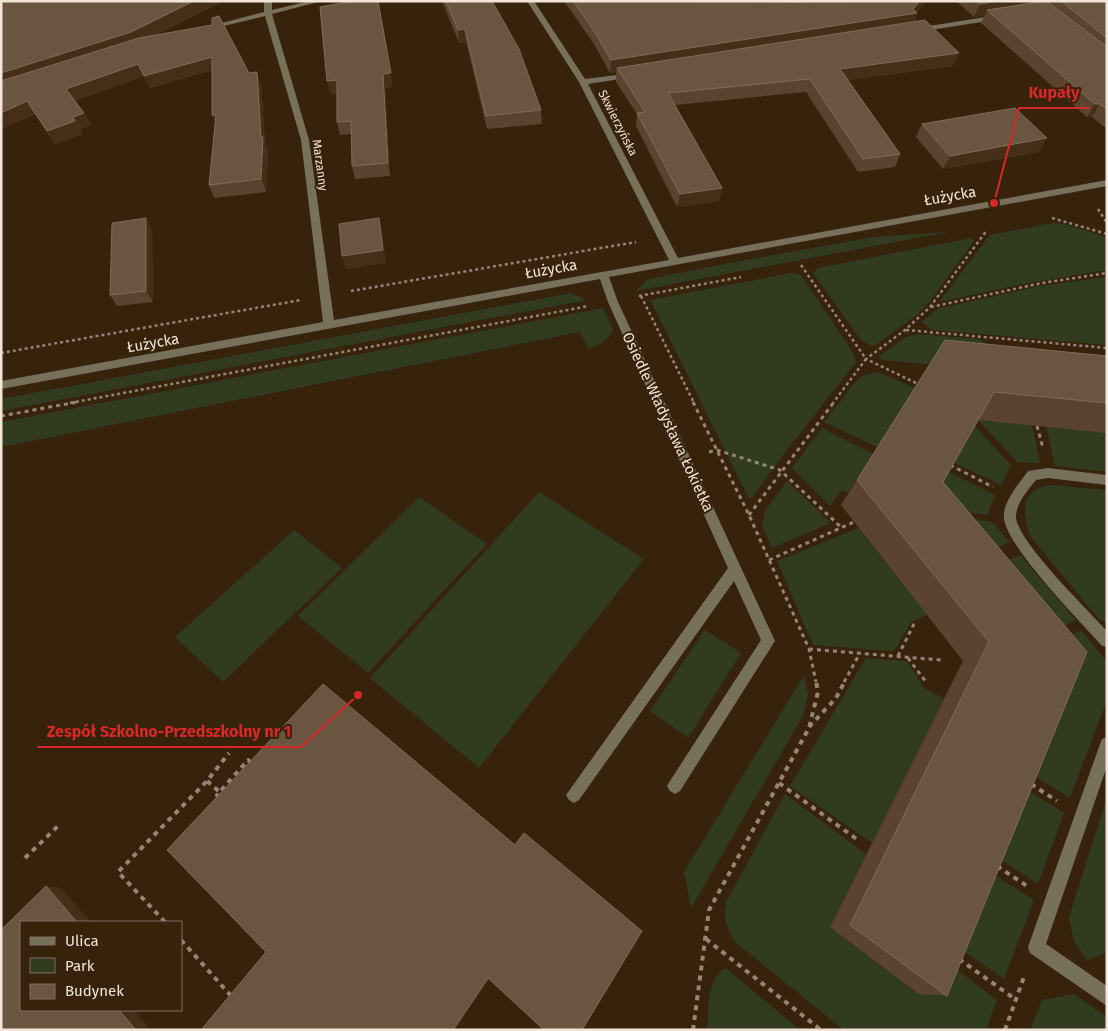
<svg xmlns="http://www.w3.org/2000/svg" width="1108" height="1031" font-family="'Fira Sans',sans-serif">
  <rect width="100%" height="100%" fill="#37220c"/>
  <g fill="#313b1f">
    <path d="M 1057,222 L 1107,237 L 1107,270 L 1034,282 L 939,302 L 990,235 Z"/>
    <path d="M 949,232 L 636,291 L 648,279 L 735,262 L 873,237 Z"/>
    <path d="M 971,238 L 974,241 L 931,300 L 918,314 L 876,345 L 871,346 L 861,340 L 813,273 L 818,268 Z"/>
    <path d="M 791,273 L 801,275 L 804,279 L 855,356 L 856,362 L 780,459 L 752,498 L 749,499 L 650,300 Z"/>
    <path d="M 1107,277 L 1107,345 L 932,330 L 921,322 L 937,309 L 1039,286 Z"/>
    <path d="M 571,293 L 587,300 L 1,411 L 1,399 Z"/>
    <path d="M 603,308 L 613,329 C 609,341 599,346 588,348 L 580,332 L 1,447 L 1,422 Z"/>
    <path d="M 917,334 L 980,339 L 986,343 L 995,376 L 936,365 L 882,360 L 878,357 L 906,337 Z"/>
    <path d="M 878,372 L 915,388 L 877,447 L 824,422 L 856,381 L 864,375 Z"/>
    <path d="M 978,420 L 1032,425 L 1040,463 L 1017,462 Z"/>
    <path d="M 971,422 L 1011,465 L 1001,485 L 948,460 Z"/>
    <path d="M 1046,426 L 1107,432 L 1107,472 L 1055,466 Z"/>
    <path d="M 822,428 L 873,454 L 848,493 L 842,490 L 830,506 L 792,468 Z"/>
    <path d="M 943,469 L 995,495 L 987,515 L 923,507 Z"/>
    <path d="M 787,481 L 831,523 L 772,548 L 762,526 L 765,511 Z"/>
    <path d="M 1051,485 L 1107,490 L 1107,624 L 1098,618 L 1030,536 C 1022,511 1020,489 1051,485 Z"/>
    <path d="M 539,492 L 644,559 L 479,768 L 370,678 Z"/>
    <path d="M 419,497 L 487,544 L 368,673 L 298,616 Z"/>
    <path d="M 928,513 L 992,522 L 1010,542 L 967,562 Z"/>
    <path d="M 858,528 L 927,615 L 911,622 L 896,648 L 892,651 L 813,645 L 777,561 Z"/>
    <path d="M 294,530 L 342,568 L 223,682 L 175,637 Z"/>
    <path d="M 1020,555 L 1076,620 L 1032,641 L 977,575 Z"/>
    <path d="M 705,630 L 741,653 L 688,738 L 650,711 Z"/>
    <path d="M 1081,630 L 1107,662 L 1107,700 L 1070,798 L 1015,764 L 1040,650 Z"/>
    <path d="M 866,658 L 907,661 L 924,688 L 944,699 L 872,843 L 790,786 Z"/>
    <path d="M 804,675 L 808,695 L 803,716 L 691,908 L 684,872 Z"/>
    <path d="M 1009,778 L 1064,813 L 1038,884 L 980,846 Z"/>
    <path d="M 785,794 L 866,854 L 830,927 L 936,954 L 997,1000 L 986,1030 L 844,1030 L 736,943 C 726,929 723,919 726,902 Z"/>
    <path d="M 1107,797 L 1107,952 L 1087,961 L 1074,941 L 1069,917 Z"/>
    <path d="M 974,862 L 1034,900 L 1004,979 L 943,937 Z"/>
    <path d="M 723,969 L 727,969 L 800,1030 L 707,1030 C 709,1008 706,984 723,969 Z"/>
    <path d="M 1074,994 L 1107,1017 L 1107,1030 L 1030,1030 L 1042,1000 Z"/>
  </g>
  <g fill="none" stroke-linecap="round" stroke-linejoin="round">
    <g stroke="#978675" stroke-width="2.5" stroke-dasharray="3 3" stroke-linecap="butt">
      <path d="M 1098,209 L 1107,223"/>
      <path d="M 1052,218 L 1107,234"/>
      <path d="M 801,265 L 866,359 L 833,403"/>
      <path d="M 351,291 L 636,242"/>
      <path d="M 639,296 L 741,277"/>
      <path d="M 641,296 L 694,403"/>
      <path d="M 931,307 L 1042,283 L 1107,273"/>
      <path d="M 906,330 L 1107,348"/>
      <path d="M 1,353 L 301,300"/>
      <path d="M 916,383 L 866,359 L 905,330 L 930,307 L 987,230"/>
      <path d="M 70,403 L 589,306"/>
    </g>
    <g stroke="#978675" stroke-width="3" stroke-dasharray="4 4" stroke-linecap="butt">
      <path d="M 693,402 L 749,515 L 809,649 L 816,682"/>
      <path d="M 1,416 L 77,402"/>
      <path d="M 1037,426 L 1043,448"/>
      <path d="M 709,452 L 717,450 L 780,470 L 842,528"/>
      <path d="M 950,465 L 993,487"/>
      <path d="M 749,515 L 834,402"/>
      <path d="M 769,560 L 854,522"/>
      <path d="M 809,649 L 941,660"/>
      <path d="M 898,656 L 914,624"/>
      <path d="M 908,658 L 926,682"/>
      <path d="M 844,682 L 860,653"/>
    </g>
    <g stroke="#978675" stroke-width="4" stroke-dasharray="5 5" stroke-linecap="butt">
      <path d="M 809,727 L 836,698 L 845,681"/>
      <path d="M 207,781 L 223,795"/>
      <path d="M 779,783 L 858,840"/>
      <path d="M 1031,784 L 1057,801"/>
      <path d="M 220,797 L 217,795 L 248,760 L 252,764"/>
      <path d="M 25,858 L 58,826"/>
      <path d="M 997,866 L 1027,886"/>
      <path d="M 165,922 L 118,872 L 207,781 L 229,753"/>
      <path d="M 706,939 L 821,1030"/>
      <path d="M 181,940 L 232,997"/>
      <path d="M 959,959 L 1015,999"/>
      <path d="M 693,1030 L 709,910 L 809,728 L 818,692 L 816,681"/>
      <path d="M 1005,1030 L 1025,974"/>
    </g>
    <g fill="#77705b" fill-rule="evenodd">
      <path d="M 264,1 L 272,1 L 272,10 L 309,1 L 322,1 L 272,14 L 309,140 L 334,320 L 669,260 L 579,82 L 527,1 L 534,1 L 585,79 L 633,73 L 637,75 L 633,77 L 588,84 L 678,258 L 1107,180 L 1107,186 L 609,277 L 618,302 L 775,641 L 680,791 L 675,794 L 670,791 L 667,786 L 670,781 L 761,640 L 734,581 L 579,800 L 574,803 L 569,800 L 566,795 L 728,568 L 608,302 L 600,279 L 1,389 L 1,381 L 323,322 L 301,140 L 265,16 L 207,30 L 203,28 L 264,12 Z"/>
      <path d="M 998,15 L 1001,15 L 1001,19 L 917,32 L 913,30 L 917,28 Z"/>
      <path d="M 1048,468 L 1107,475 L 1107,485 L 1048,478 L 1036,480 C 1028,490 1016,503 1016,517 C 1017,541 1088,610 1107,631 L 1107,647 L 1102,646 C 1080,621 1008,548 1004,519 C 1002,502 1019,484 1028,471 Z"/>
      <path d="M 1107,737 L 1107,766 L 1046,944 L 1107,986 L 1107,1006 L 1030,953 L 1028,947 L 1100,744 L 1102,739 Z"/>
    </g>
  </g>
  <g fill="#5a442f">
    <path d="M 1,1 L 223,1 L 155,35 L 249,73 L 261,85 L 265,142 L 268,150 L 266,192 L 214,198 L 209,185 L 215,123 L 212,70 L 150,88 L 144,76 L 75,101 L 91,125 L 80,129 L 83,134 L 55,144 L 35,114 L 3,128 L 1,126 Z"/>
    <path d="M 442,1 L 492,1 L 541,110 L 542,124 L 487,129 L 466,42 L 459,43 Z"/>
    <path d="M 564,1 L 792,1 L 917,13 L 914,22 L 953,66 L 848,80 L 900,154 L 895,167 L 858,172 L 806,92 L 675,105 L 722,188 L 719,201 L 677,207 L 636,126 L 637,114 L 616,82 L 616,72 L 610,73 L 594,44 Z"/>
    <path d="M 956,1 L 1035,1 L 1034,3 L 1040,2 L 1039,1 L 1107,1 L 1107,129 L 1092,117 L 1087,117 L 981,23 L 985,15 L 974,17 Z"/>
    <path d="M 327,81 L 393,87 L 385,88 L 390,176 L 355,179 L 352,166 L 351,134 L 340,135 L 337,122 L 337,93 L 331,94 Z"/>
    <path d="M 922,124 L 1039,152 L 943,169 L 916,137 Z"/>
    <path d="M 152,229 L 153,302 L 117,306 L 110,295 Z"/>
    <path d="M 945,340 L 1107,356 L 1107,433 L 978,420 L 943,482 L 1087,652 L 947,996 L 919,994 L 830,927 L 963,661 L 841,505 Z"/>
  </g>
  <g fill="#452f19">
    <path d="M 194,1 L 223,1 L 137,44 L 1,88 L 1,73 Z"/>
    <path d="M 378,1 L 393,87 L 385,88 L 390,176 L 388,163 Z"/>
    <path d="M 920,1 L 927,1 L 916,14 L 917,13 L 912,26 L 617,68 L 616,72 L 610,73 L 611,60 L 913,9 Z"/>
    <path d="M 998,1 L 1035,1 L 1032,8 L 987,10 L 985,15 L 974,17 L 980,4 Z"/>
    <path d="M 465,29 L 466,42 L 459,43 L 458,30 Z"/>
    <path d="M 959,53 L 953,66 L 836,82 L 840,69 Z"/>
    <path d="M 212,57 L 217,69 L 150,88 L 144,76 Z"/>
    <path d="M 138,64 L 144,76 L 73,102 L 66,89 Z"/>
    <path d="M 257,72 L 261,85 L 265,142 L 268,150 L 266,192 L 261,179 L 261,137 Z"/>
    <path d="M 337,80 L 340,93 L 331,94 L 327,81 Z"/>
    <path d="M 27,101 L 35,114 L 3,128 L 1,124 L 1,113 Z"/>
    <path d="M 1095,104 L 1100,104 L 1092,117 L 1087,117 Z"/>
    <path d="M 84,113 L 91,125 L 80,129 L 73,117 Z"/>
    <path d="M 212,115 L 216,115 L 217,128 Z"/>
    <path d="M 75,121 L 83,134 L 55,144 L 47,131 Z"/>
    <path d="M 1047,138 L 1039,152 L 943,169 L 950,156 Z"/>
    <path d="M 722,188 L 719,201 L 677,207 L 680,194 Z"/>
    <path d="M 146,218 L 152,229 L 153,302 L 146,291 Z"/>
    <path d="M 379,218 L 382,231 L 386,263 L 346,269 L 342,256 Z"/>
    <path d="M 46,886 L 61,888 L 91,922 L 77,922 Z"/>
    <path d="M 488,978 L 490,978 L 455,1030 L 453,1030 Z"/>
    <path d="M 119,1010 L 134,1010 L 151,1030 L 136,1030 Z"/>
  </g>
  <g fill="#6a5541" stroke="#806c59">
    <path d="M 1,1 L 194,1 L 131,32 L 1,73 Z"/>
    <path d="M 353,1 L 378,1 L 391,73 L 383,74 L 388,163 L 352,166 L 351,121 L 337,122 L 337,80 L 327,81 L 320,7 Z"/>
    <path d="M 446,1 L 492,1 L 519,49 L 541,110 L 486,116 L 465,29 L 458,30 Z"/>
    <path d="M 573,1 L 792,2 L 920,1 L 913,9 L 917,13 L 611,60 L 594,31 Z"/>
    <path d="M 976,1 L 998,1 L 980,4 Z"/>
    <path d="M 1046,1 L 1107,47 L 1107,109 L 1100,104 L 1095,104 L 987,10 Z"/>
    <path d="M 1061,1 L 1107,1 L 1107,38 Z"/>
    <path d="M 219,16 L 249,73 L 257,72 L 261,137 L 263,137 L 261,179 L 209,185 L 216,115 L 212,115 L 212,57 L 144,76 L 138,64 L 66,89 L 84,113 L 73,117 L 75,121 L 47,131 L 27,101 L 1,113 L 1,81 L 139,38 L 212,25 L 212,18 Z"/>
    <path d="M 925,20 L 959,53 L 840,69 L 900,154 L 863,159 L 810,79 L 668,93 L 722,188 L 680,194 L 637,113 L 645,112 L 617,68 Z"/>
    <path d="M 1015,108 L 1047,138 L 950,156 L 922,124 Z"/>
    <path d="M 146,218 L 146,291 L 110,295 L 112,223 Z"/>
    <path d="M 379,218 L 383,250 L 342,256 L 339,224 Z"/>
    <path d="M 945,340 L 1107,356 L 1107,403 L 994,392 L 943,482 L 1087,652 L 947,996 L 850,925 L 989,642 L 857,480 Z"/>
    <path d="M 323,684 L 515,845 L 524,833 L 642,931 L 582,1030 L 544,1030 L 488,978 L 453,1030 L 201,1030 L 266,952 L 167,850 Z"/>
    <path d="M 46,886 L 77,922 L 21,922 L 21,1010 L 119,1010 L 136,1030 L 1,1030 L 1,930 Z"/>
  </g>
  <g text-anchor="middle" stroke-width="4" stroke-linejoin="round" paint-order="stroke">
    <g font-size="12" fill="#f3e5d8" stroke="#37220c">
      <text transform="translate(618 123) rotate(63)" y="4">Skwierzyńska</text>
      <text transform="translate(320 165) rotate(82)" y="4">Marzanny</text>
    </g>
    <g font-size="15" fill="#f3e5d8" stroke="#37220c">
      <text transform="translate(950 196) rotate(-10)" y="5">Łużycka</text>
      <text transform="translate(551 269) rotate(-10)" y="5">Łużycka</text>
      <text transform="translate(153 343) rotate(-10)" y="5">Łużycka</text>
      <text transform="translate(668 422) rotate(65)" y="5">Osiedle Władysława Łokietka</text>
    </g>
  </g>
  <path fill="none" stroke="#d62828" stroke-width="2" d="M994 203L1019 108H1090M358 695L301 747H37"/>
  <g fill="#d62828" stroke="#37220c" stroke-width="2">
    <circle cx="994" cy="203" r="5"/>
    <circle cx="358" cy="695" r="5"/>
  </g>
  <g font-size="16" text-anchor="middle" font-weight="bold" fill="#d62828" stroke="#37220c" stroke-width="4" stroke-linejoin="round" paint-order="stroke">
    <text x="1054" y="98">Kupały</text>
    <text x="169" y="737">Zespół Szkolno-Przedszkolny nr 1</text>
  </g>
  <rect width="1108" height="1031" fill="none" stroke="#f3e5d8" stroke-width="5"/>
  <rect x="20" y="921" width="162" height="90" fill="#37220c" stroke="#82705e"/>
  <rect x="30" y="937" width="25" height="8" fill="#77705b" stroke="#82705e"/>
  <text x="65" y="946" font-size="15" fill="#f3e5d8">Ulica</text>
  <rect x="30" y="958" width="25" height="15" fill="#313b1f" stroke="#82705e"/>
  <text x="65" y="971" font-size="15" fill="#f3e5d8">Park</text>
  <rect x="30" y="984" width="25" height="15" fill="#6a5541" stroke="#82705e"/>
  <text x="65" y="996" font-size="15" fill="#f3e5d8">Budynek</text>
</svg>
